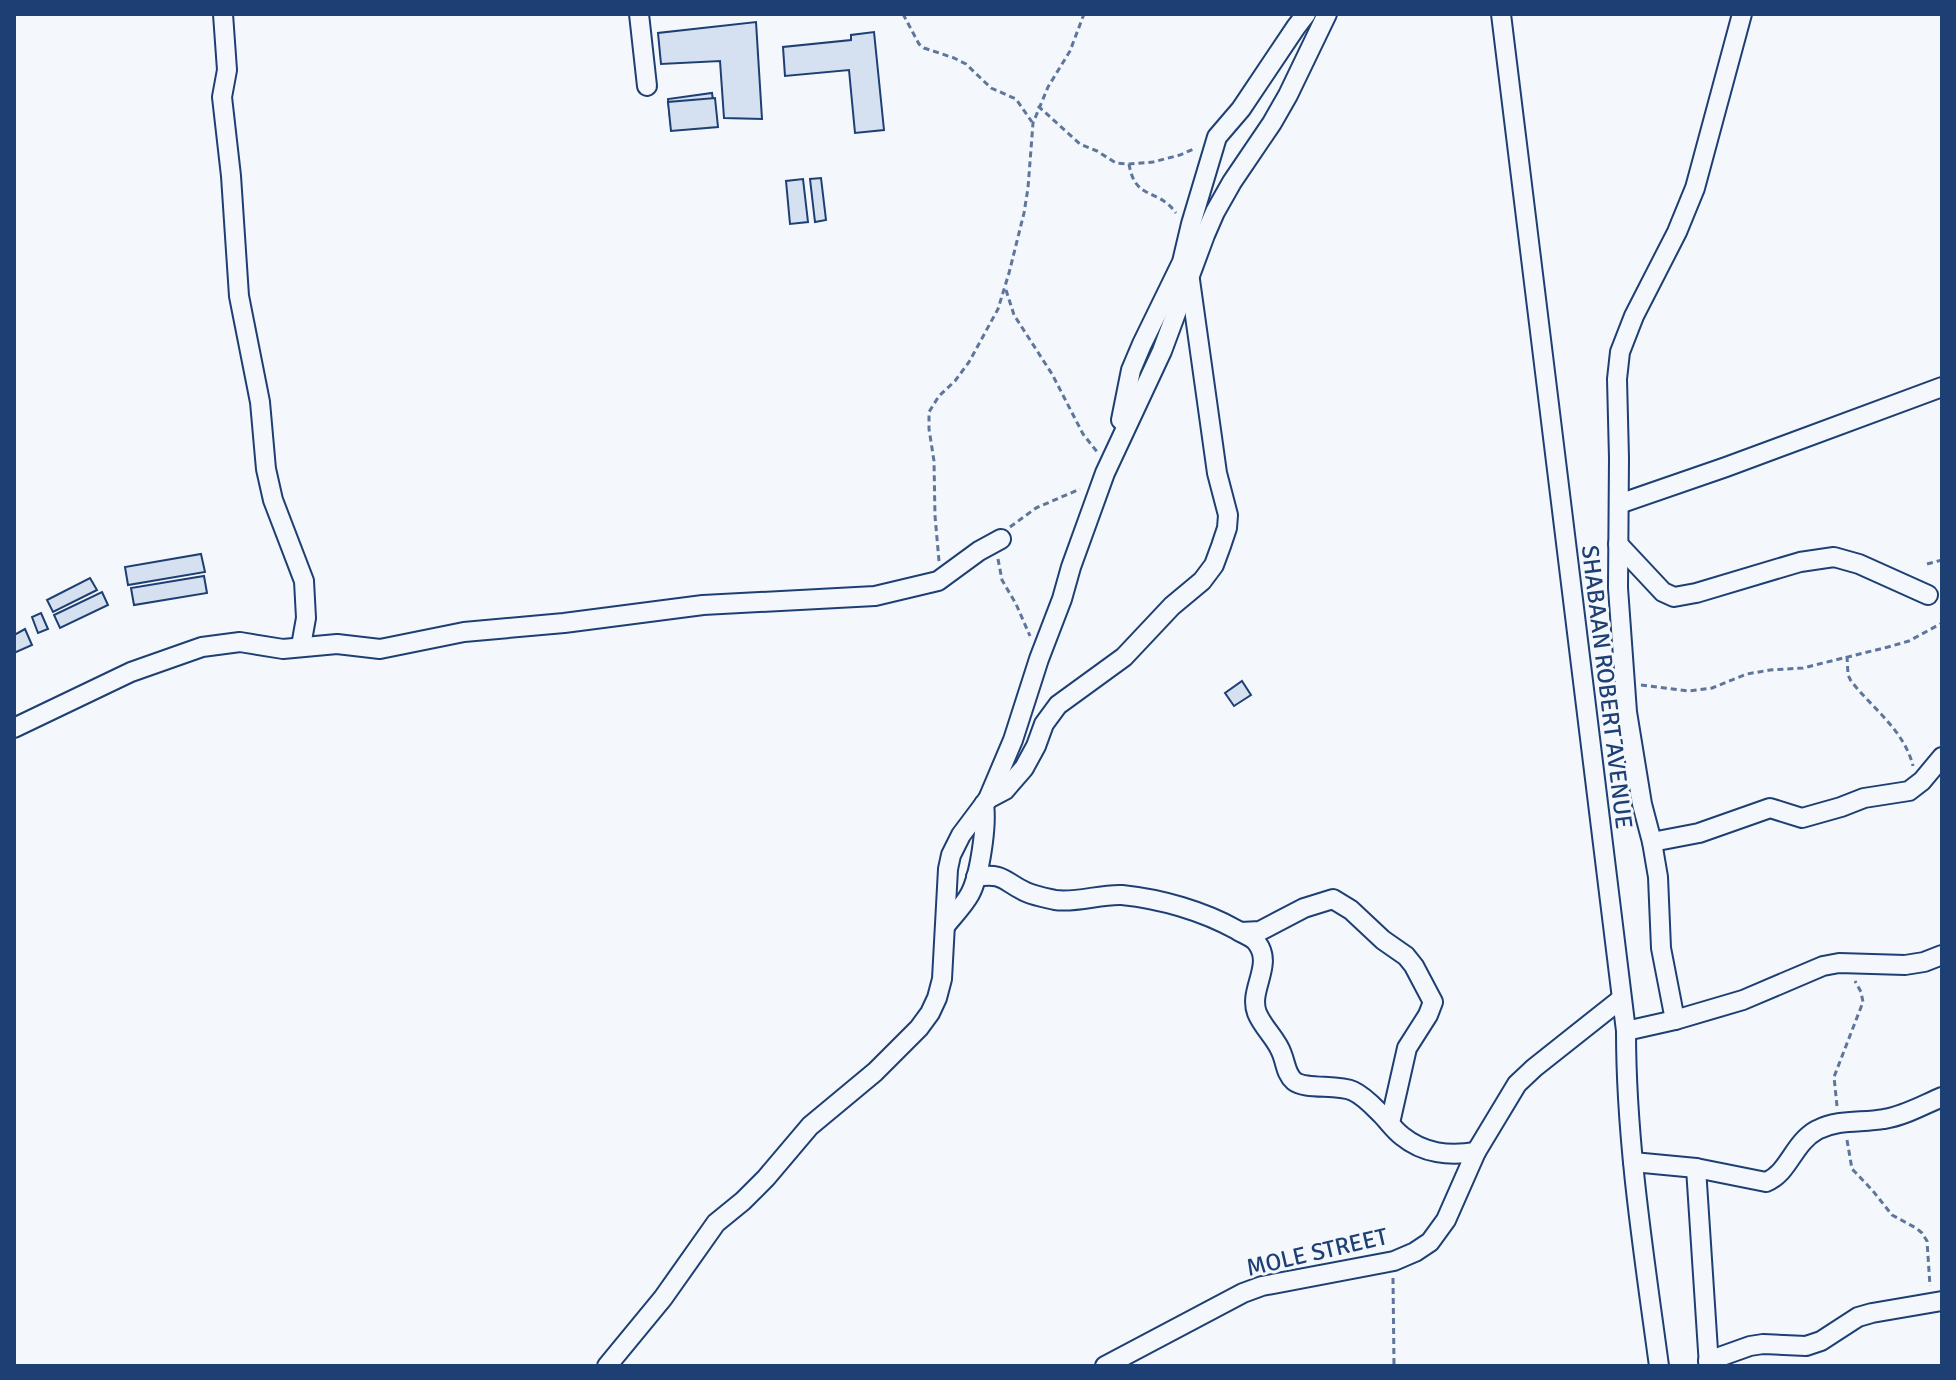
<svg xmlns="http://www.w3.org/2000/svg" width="1956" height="1380" font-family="Signika,sans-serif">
  <rect width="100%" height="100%" fill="#f4f7fb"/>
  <g fill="#d5e0f0" stroke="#1d3f73" stroke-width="2">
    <path d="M 756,22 L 762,119 L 724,118 L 720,61 L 661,64 L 658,33 Z"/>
    <path d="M 874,32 L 884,130 L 855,133 L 849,70 L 785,76 L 783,47 L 851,40 L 851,35 Z"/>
    <path d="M 712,93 L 716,121 L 671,127 L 668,99 Z"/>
    <path d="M 715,98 L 718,127 L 671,131 L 668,102 Z"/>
    <path d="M 821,178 L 826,220 L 815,222 L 810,179 Z"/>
    <path d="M 803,179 L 808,222 L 790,224 L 786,181 Z"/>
    <path d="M 201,554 L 205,572 L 128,585 L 125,567 Z"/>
    <path d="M 204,576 L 207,593 L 134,605 L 131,588 Z"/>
    <path d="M 90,578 L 97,590 L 53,612 L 47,600 Z"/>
    <path d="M 102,592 L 108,605 L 60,628 L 54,615 Z"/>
    <path d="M 41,613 L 48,629 L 38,633 L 32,617 Z"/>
    <path d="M 25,629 L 32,645 L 14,653 L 14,635 Z"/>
    <path d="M 1242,681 L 1251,695 L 1234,706 L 1225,693 Z"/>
  </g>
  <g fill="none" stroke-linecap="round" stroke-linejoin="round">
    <defs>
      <g id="minor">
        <path d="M 223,14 L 227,70 L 222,97 L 231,176 L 239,296 L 260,402 L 266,469 L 273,500 L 304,581 L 306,618 L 301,646"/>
        <path d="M 639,14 L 647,86"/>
        <path d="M 1501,14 L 1626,1031 C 1626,1143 1644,1255 1659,1366"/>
        <path d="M 1121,420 L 1131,370 L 1142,344 L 1182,262 L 1191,224 L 1217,137 L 1241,109 L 1296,27 L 1306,14"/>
        <path d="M 1619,504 L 1726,467 L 1942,387"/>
        <path d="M 1618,544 L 1663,592 L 1674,597 L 1696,593 L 1800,562 L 1834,557 L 1859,564 L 1928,595"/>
        <path d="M 14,728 L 131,672 L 202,647 L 240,642 L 283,649 L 337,644 L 380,649 L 464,632 L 564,623 L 703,605 L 875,596 L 938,581 L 979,551 L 1001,539"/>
        <path d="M 988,799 L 1005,790 L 1024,768 L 1036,746 L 1044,724 L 1058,705 L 1124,657 L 1172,606 L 1202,581 L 1214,565 L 1221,546 L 1227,528 L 1228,515 L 1217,473 L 1190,280"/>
        <path d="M 1652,842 L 1699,833 L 1770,808 L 1802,818 L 1841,807 L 1864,798 L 1909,791 L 1922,781 L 1942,757"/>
        <path d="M 976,877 C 1004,872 1004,882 1026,892 C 1035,896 1046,898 1055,900 C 1077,903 1100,894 1122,895 C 1161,899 1203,911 1237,930 C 1243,934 1253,937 1257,943 C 1274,965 1248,990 1257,1013 C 1263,1028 1277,1039 1282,1054 C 1286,1064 1286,1074 1294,1081 C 1305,1090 1337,1084 1353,1091 C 1364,1096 1373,1106 1381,1114 C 1388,1121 1394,1130 1402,1136 C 1424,1154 1449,1156 1476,1152"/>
        <path d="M 946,925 C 954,915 964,905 970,894 C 980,875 987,825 984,804"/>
        <path d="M 1241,932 L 1260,931 L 1304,908 L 1333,899 L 1351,910 L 1383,940 L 1406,956 L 1414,966 L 1433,1002 L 1428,1015 L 1407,1048 L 1390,1123"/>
        <path d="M 1675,1020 L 1661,948 L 1658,877 L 1652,842 L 1642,804 L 1627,712 L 1618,588 L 1619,458 L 1617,379 L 1620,352 L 1634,316 L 1677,232 L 1695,188 L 1742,14"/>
        <path d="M 1626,1031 L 1675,1020 L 1743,1000 L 1823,966 L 1839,963 L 1905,965 L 1924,962 L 1942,955"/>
        <path d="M 1633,1162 L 1696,1168 L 1766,1182 C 1789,1173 1793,1143 1817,1130 C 1839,1119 1861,1123 1884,1119 C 1904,1116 1923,1105 1942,1097"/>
        <path d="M 1696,1168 L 1709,1366"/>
        <path d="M 1708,1361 L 1750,1346 L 1763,1344 L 1806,1346 L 1821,1341 L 1858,1317 L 1872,1313 L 1942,1301"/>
        <path d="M 607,1366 L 663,1298 L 716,1223 L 743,1201 L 766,1178 L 810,1126 L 875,1072 L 919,1028 L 930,1013 L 937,998 L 942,979 L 948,869 L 951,855 L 961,835 L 988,799 L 1013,740 L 1039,659 L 1062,599 L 1071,567 L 1105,473 L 1162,351 L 1205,235 L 1215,212 L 1232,182 L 1272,123 L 1288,95 L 1327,14"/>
        <path d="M 1105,1366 L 1243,1293 L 1262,1286 L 1394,1261 L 1415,1252 L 1430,1242 L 1446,1220 L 1476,1152 L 1517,1084 L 1534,1068 L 1621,999"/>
      </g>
    </defs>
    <use href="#minor" stroke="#1d3f73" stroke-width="22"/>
    <g stroke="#5e769c" stroke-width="3" stroke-dasharray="6 4" stroke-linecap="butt">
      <path d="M 903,14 L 919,44 L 924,48 L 954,58 L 966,64 L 991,88 L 1016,99 L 1032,122"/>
      <path d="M 1038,106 L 1080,144 L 1097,151 L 1116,163 L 1129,164 L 1153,162 L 1180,155 L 1196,148"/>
      <path d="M 1129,164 C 1135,201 1157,187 1176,213"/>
      <path d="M 1006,290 L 1014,315 L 1052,374 L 1083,434 L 1098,453"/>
      <path d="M 1010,527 L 1036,508 L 1080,489"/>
      <path d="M 998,559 L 1002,580 L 1016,604 L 1030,636"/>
      <path d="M 939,561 L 935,516 L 934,461 L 929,429 L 929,412 L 939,396 L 955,381 L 969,362 L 998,309 L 1009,273 L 1024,213 L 1028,188 L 1033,123 L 1048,87 L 1070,51 L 1084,14"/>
      <path d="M 1927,564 L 1942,560"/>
      <path d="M 1847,656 L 1848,675 L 1851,681 C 1873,709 1904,730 1913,766"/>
      <path d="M 1641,685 L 1688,691 L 1712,688 L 1747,674 L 1770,670 L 1803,668 L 1888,647 L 1909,641 L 1942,623"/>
      <path d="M 1837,1106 L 1834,1077 L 1863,1002 L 1861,992 L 1855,981"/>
      <path d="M 1847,1140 L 1852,1169 L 1856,1173 L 1873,1191 L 1892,1215 L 1916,1228 L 1922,1233 L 1927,1241 L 1930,1286"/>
      <path d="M 1393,1278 L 1394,1366"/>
    </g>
    <use href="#minor" stroke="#f4f7fb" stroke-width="18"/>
  </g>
  <g text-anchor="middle" stroke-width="6" stroke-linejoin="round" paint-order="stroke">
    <g font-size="24" fill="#1d3f73" stroke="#f4f7fb">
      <text transform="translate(1607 687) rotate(83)" y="8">SHABAAN ROBERT AVENUE</text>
      <text transform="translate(1317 1252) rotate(-13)" y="8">MOLE STREET</text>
    </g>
  </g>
  <rect width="1956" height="1380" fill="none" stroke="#1d3f73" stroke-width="32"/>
</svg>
